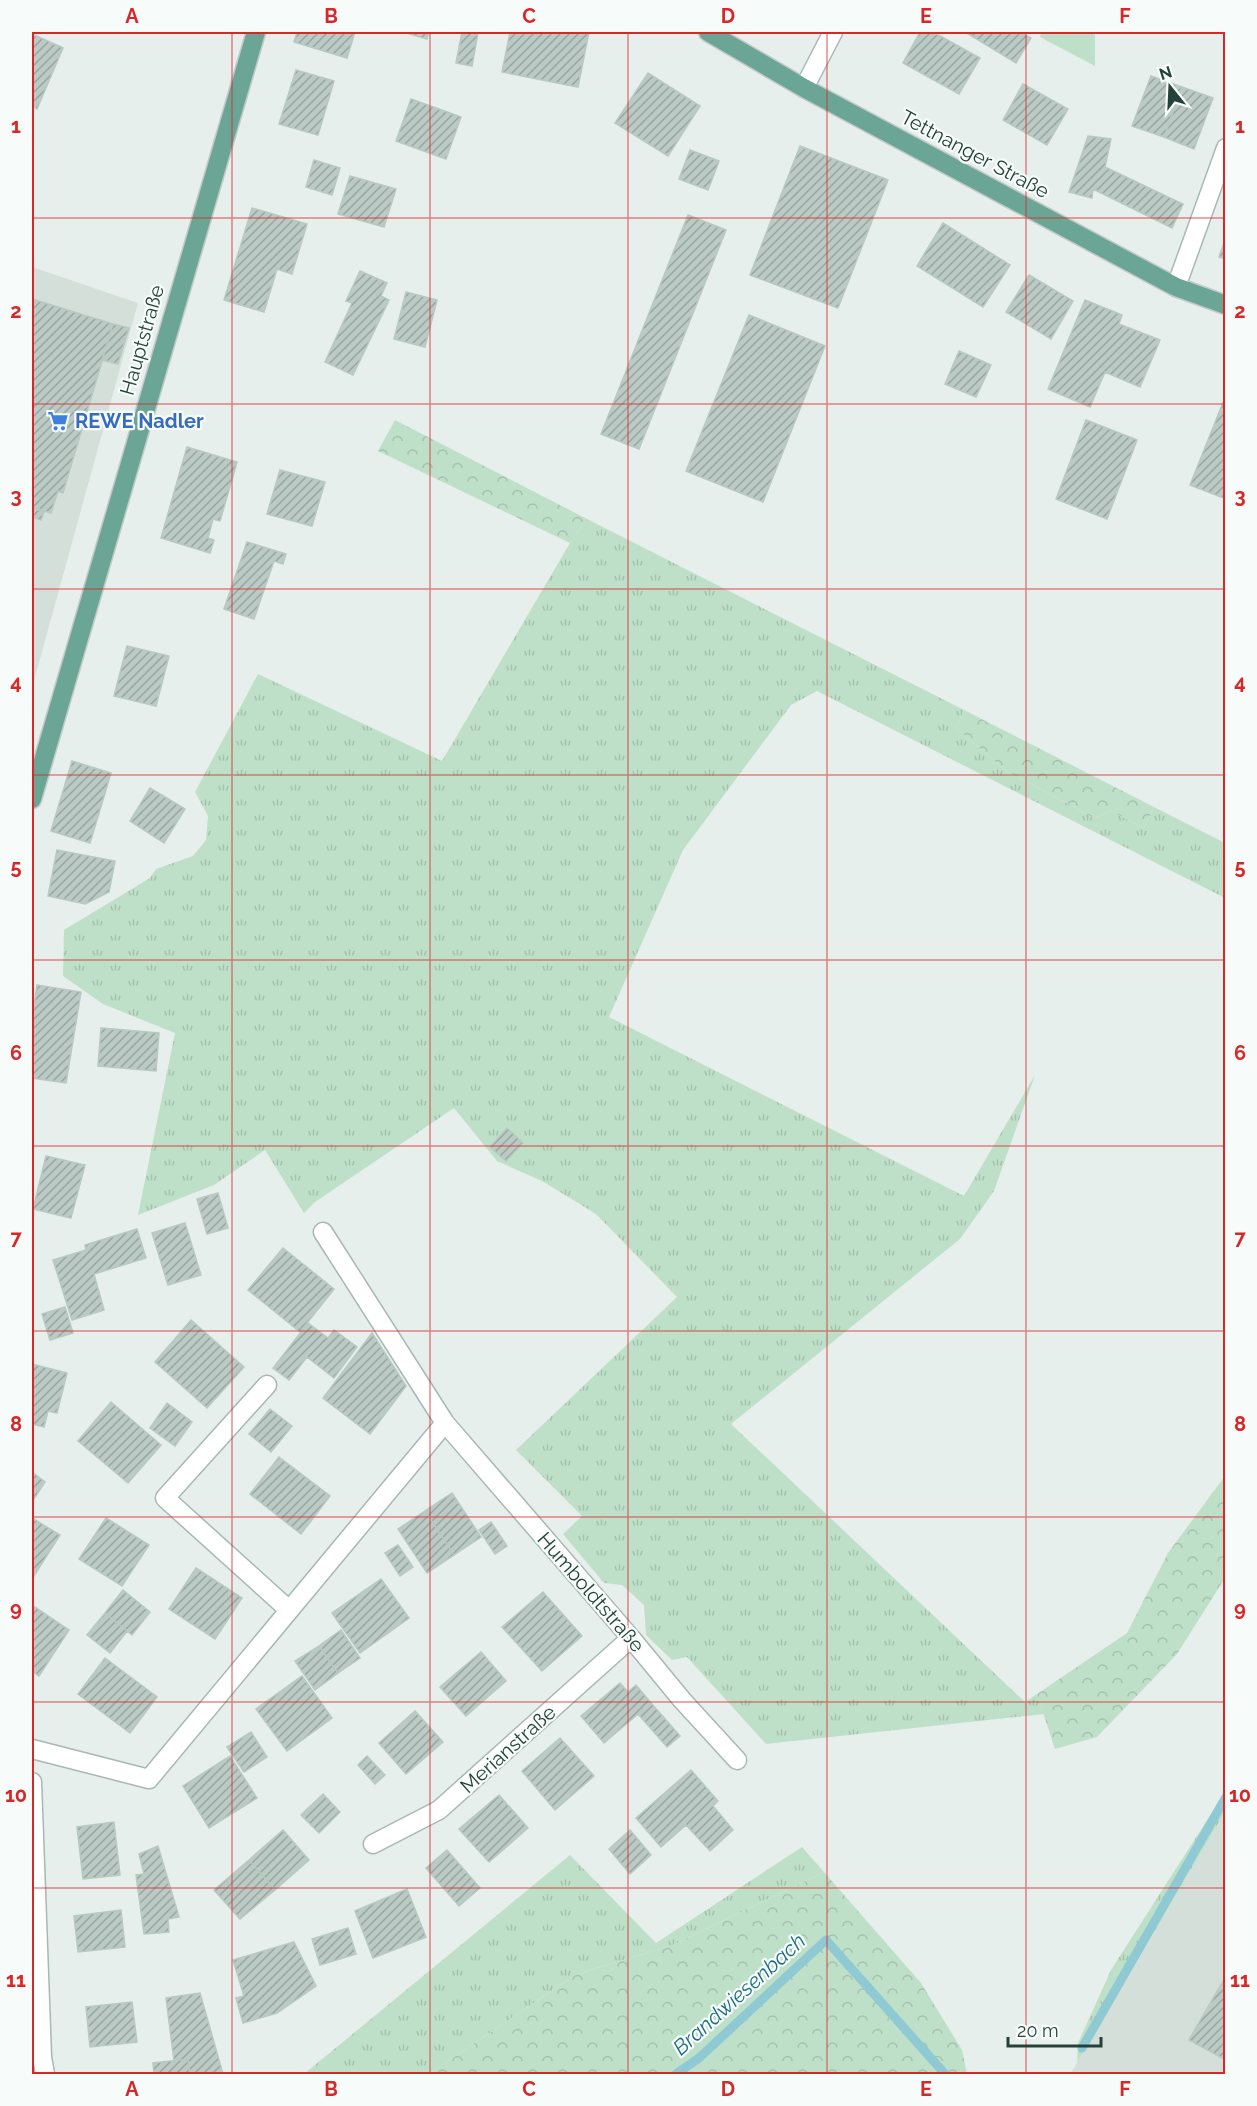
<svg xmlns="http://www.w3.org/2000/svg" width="1257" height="2106" font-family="Raleway,sans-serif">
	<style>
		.built { fill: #d4dfda }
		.grass { fill: url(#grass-tufts) }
		.forest { fill: url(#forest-crowns) }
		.park { fill: #bfe0c8 }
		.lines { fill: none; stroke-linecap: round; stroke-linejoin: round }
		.stream { stroke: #8ec9d4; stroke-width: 9 }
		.building { fill: url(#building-hatch); stroke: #b8c9c2; stroke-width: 1.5 }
		.minor-casing { stroke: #a8b8b2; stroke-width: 21 }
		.major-casing { stroke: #c2cac8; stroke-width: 21 }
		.minor { stroke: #fff; stroke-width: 18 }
		.major { stroke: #6aa596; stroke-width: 18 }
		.grid { fill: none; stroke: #d62828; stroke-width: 1.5; stroke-opacity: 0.55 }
		.labels { text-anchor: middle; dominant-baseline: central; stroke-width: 4.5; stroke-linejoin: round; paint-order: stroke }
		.street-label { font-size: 20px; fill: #24423a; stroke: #f7fbf9 }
		.shop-label { font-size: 20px; font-weight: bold; fill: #366cbe; stroke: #f7fbf9; text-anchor: start }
		.water-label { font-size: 21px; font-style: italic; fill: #1c6f80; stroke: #f7fbf9 }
		.neatline { fill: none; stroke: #d62828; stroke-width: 2 }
		.grid-label { font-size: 20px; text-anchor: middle; font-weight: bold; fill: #d62828 }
	</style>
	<defs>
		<pattern id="grass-tufts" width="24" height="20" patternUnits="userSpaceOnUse" patternTransform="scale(1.5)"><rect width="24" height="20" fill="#bfe0c8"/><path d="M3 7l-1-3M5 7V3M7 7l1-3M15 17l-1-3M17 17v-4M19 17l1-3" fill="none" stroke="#a4c1ad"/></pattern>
		<pattern id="forest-crowns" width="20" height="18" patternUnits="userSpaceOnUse" patternTransform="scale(1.5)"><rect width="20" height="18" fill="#bfe0c8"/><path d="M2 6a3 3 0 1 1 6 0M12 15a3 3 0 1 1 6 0" fill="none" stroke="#a4c1ad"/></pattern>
		<pattern id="building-hatch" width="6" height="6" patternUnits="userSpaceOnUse" patternTransform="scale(1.5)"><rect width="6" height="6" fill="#bbcac4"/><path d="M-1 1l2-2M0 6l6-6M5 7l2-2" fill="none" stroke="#98a6a0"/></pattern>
	</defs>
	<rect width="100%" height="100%" fill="#e6efeb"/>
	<path class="built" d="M32,267L138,303L32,688Z
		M1225,1812V2074H1070L1077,2063Z"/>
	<path class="grass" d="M587,519L964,710L956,728L1005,770L1094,818L1111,811L1144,828L1154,807L1225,843V898L817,691L791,705L683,850L609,1017L964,1196L1035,1075L994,1191L960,1239L731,1424L1025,1702L1037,1694L1044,1714L766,1744L687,1657L672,1660L646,1635L644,1605L622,1585L604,1583L563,1534L582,1516L516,1450L677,1297L596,1214L542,1181L497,1161L454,1108L315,1202L304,1213L265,1150L214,1185L138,1215L175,1033L103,1004L63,976L64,930L150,878L156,869L193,856L206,840L208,816L195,792L258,674L442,761L570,543Z
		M1225,1792V1812L1077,2063L1078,2043L1111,1970Z
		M802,1847L824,1872L673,1945L577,1974L429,2074H304L570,1855L656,1943Z"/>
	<path class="forest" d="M395,420L587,519L570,543L378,451Z
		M964,710L1154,807L1144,828L1111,811L1094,818L1005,770L956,728Z
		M1225,1476V1578L1177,1654L1097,1737L1055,1749L1037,1694L1127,1633L1168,1553Z
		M824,1872L921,1983L962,2050L967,2074H429L577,1974L673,1945Z"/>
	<path class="park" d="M1041,32H1095V66L1040,37Z"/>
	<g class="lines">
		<path class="stream" d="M1082,2048L1226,1797
			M676,2074L699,2058L826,1940L945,2074"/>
	</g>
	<path class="building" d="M297,32H355L347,58L294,42Z
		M403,32H429L427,39Z
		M462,32L478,33L472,66L456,63Z
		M510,32H589L578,87L502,72Z
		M920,32H933L980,58L959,94L903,63Z
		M965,32H1020L1031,38L1016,63Z
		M32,34L63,48L37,109L32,106Z
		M296,70L334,81L318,135L279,124Z
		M648,73L700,106L668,156L615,123Z
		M1151,76L1182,87L1164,137L1132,126Z
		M1023,84L1068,109L1047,145L1003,120Z
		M1182,87L1213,98L1194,149L1164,137Z
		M411,99L461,117L446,159L396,141Z
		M1088,136L1111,139L1105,167L1183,204L1172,228L1093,189L1092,198L1069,192Z
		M800,146L888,180L838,308L750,275Z
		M690,150L719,161L708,190L679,179Z
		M314,160L340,168L332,195L306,187Z
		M350,176L396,189L384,227L338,214Z
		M252,208L307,224L292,274L277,269L264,312L224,300Z
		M688,215L726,230L639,449L601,434Z
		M943,223L1010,265L983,307L917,266Z
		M1226,237V259L1219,257Z
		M360,271L387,283L381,296L389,300L353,375L325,362L352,303L346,301Z
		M1029,275L1073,301L1051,339L1006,312Z
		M406,292L437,300L425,347L394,339Z
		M32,299L113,324L63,493L58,491L51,513L32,507Z
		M1085,300L1122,315L1119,324L1160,340L1140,387L1105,372L1090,407L1048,389Z
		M749,315L825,346L763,502L686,471Z
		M113,324L129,328L118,364L102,360Z
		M959,351L991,365L976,397L945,384Z
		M1226,395V499L1190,485Z
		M1086,420L1137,440L1107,519L1056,499Z
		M187,447L237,462L220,521L213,519L208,538L214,540L210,553L161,538Z
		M280,470L325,482L312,526L267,514Z
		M32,508L44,512L41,520L32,517Z
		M247,542L286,554L283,564L274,561L254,619L224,609Z
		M127,646L169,656L156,706L114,696Z
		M72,761L111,773L90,843L51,831Z
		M150,788L185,809L164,843L130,821Z
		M57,850L115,861L109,892L85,904L48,896Z
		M37,985L81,992L66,1083L32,1078V1019Z
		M101,1028L159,1033L156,1071L98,1066Z
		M507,1128L523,1143L506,1161L490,1147Z
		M46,1156L85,1165L71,1218L33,1209Z
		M218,1193L228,1228L207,1234L197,1199Z
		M185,1223L201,1275L168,1285L152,1233Z
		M137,1229L146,1258L94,1274L104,1310L72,1320L53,1260L86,1250L85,1245Z
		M283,1248L334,1289L300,1332L248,1290Z
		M65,1307L73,1333L50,1340L42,1314Z
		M191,1320L244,1367L207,1408L155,1362Z
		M308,1323L328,1338L334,1330L357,1347L334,1378L307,1357L289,1380L273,1368Z
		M372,1333L406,1386L370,1434L323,1398Z
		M32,1364L67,1373L57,1413L48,1411L44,1427L32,1424Z
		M111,1402L161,1445L128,1483L78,1441Z
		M167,1403L192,1422L175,1446L150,1428Z
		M270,1409L292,1426L271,1452L249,1434Z
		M279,1457L330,1496L301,1534L250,1494Z
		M32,1472L45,1482L32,1502Z
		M452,1493L481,1537L454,1555L425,1511Z
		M425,1511L454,1555L427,1573L398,1529Z
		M32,1518L60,1535L32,1579Z
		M106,1518L149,1545L122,1586L79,1559Z
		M491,1522L507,1546L495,1554L479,1530Z
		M398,1545L413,1567L400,1576L385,1553Z
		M196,1568L242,1598L215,1639L169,1609Z
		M381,1579L409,1618L360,1653L332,1613Z
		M123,1590L150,1612L132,1635L105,1613Z
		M543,1592L582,1636L542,1671L502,1627Z
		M32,1605L69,1630L39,1676L32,1671Z
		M105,1613L127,1631L110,1653L87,1635Z
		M341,1630L360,1658L338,1673L319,1646Z
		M319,1646L338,1673L315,1690L295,1661Z
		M481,1652L506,1681L466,1716L440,1687Z
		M105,1658L157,1697L130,1733L78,1694Z
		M302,1676L332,1718L287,1751L256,1709Z
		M620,1683L628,1692L636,1685L651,1703L604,1743L581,1716Z
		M651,1703L680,1736L667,1747L638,1714Z
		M415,1711L443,1742L406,1774L379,1743Z
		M251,1732L267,1757L244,1772L227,1747Z
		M560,1738L594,1776L555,1810L522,1771Z
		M230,1756L257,1798L209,1828L183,1786Z
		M367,1756L385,1775L375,1784L358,1765Z
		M691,1770L718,1801L713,1806L733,1830L710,1851L686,1825L661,1847L636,1818Z
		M323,1794L340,1812L319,1833L301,1815Z
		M499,1795L528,1828L489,1862L459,1829Z
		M114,1822L120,1875L83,1879L77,1827Z
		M283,1830L309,1860L275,1890L249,1860Z
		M630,1830L651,1855L630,1874L609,1849Z
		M158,1846L179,1917L168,1919L169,1932L144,1934L136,1875L144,1874L139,1854Z
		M447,1850L480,1888L459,1906L426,1868Z
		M249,1860L275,1890L240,1919L214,1890Z
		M407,1889L426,1937L373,1958L355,1911Z
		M121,1910L125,1947L78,1952L74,1916Z
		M348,1928L356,1954L320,1965L312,1939Z
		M294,1942L316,1986L277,2013L243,2023L236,1998L244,1996L233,1960Z
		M1226,1976V2060L1189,2040Z
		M200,1993L223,2074H190L188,2059L174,2061L166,1998Z
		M132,2002L137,2042L90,2047L86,2007Z
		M188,2059L190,2074H154L153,2063Z"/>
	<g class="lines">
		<g class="minor-casing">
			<path id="minor" d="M804,88L833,32
				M1176,287L1226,148
				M267,1385L165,1498L289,1610
				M445,1423L631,1638L682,1700L737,1760
				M32,1749L149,1779L445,1423L323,1232
				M32,1782L42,2057L45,2074
				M373,1844L439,1810L631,1638"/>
		</g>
		<g class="major-casing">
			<path id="major" d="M708,32L804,88L1176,287L1226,305
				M32,799L256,32"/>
		</g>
		<use href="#minor" class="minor"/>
		<use href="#major" class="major"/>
	</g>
	<path class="grid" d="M232,32V2074M430,32V2074M628,32V2074M827,32V2074M1026,32V2074M32,218H1226M32,404H1226M32,589H1226M32,775H1226M32,960H1226M32,1146H1226M32,1331H1226M32,1517H1226M32,1702H1226M32,1888H1226"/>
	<defs>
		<g id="supermarket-bare" transform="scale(1.62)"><path d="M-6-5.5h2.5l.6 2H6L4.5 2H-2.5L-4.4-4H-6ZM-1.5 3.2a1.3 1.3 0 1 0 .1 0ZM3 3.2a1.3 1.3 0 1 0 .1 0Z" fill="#3f7fe0" stroke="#f7fbf9" stroke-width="2.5" paint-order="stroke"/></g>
	</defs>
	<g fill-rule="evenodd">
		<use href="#supermarket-bare" x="58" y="421"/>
	</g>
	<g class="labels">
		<g class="street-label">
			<text transform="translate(975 154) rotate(28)">Tettnanger Straße</text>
			<text transform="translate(142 340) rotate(-74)">Hauptstraße</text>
			<text transform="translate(591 1592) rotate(49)">Humboldtstraße</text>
			<text transform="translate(508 1749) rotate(-42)">Merianstraße</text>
		</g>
		<g class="shop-label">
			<text x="75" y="421">REWE Nadler</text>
		</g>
		<g class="water-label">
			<text transform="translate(739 1994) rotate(-42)">Brandwiesenbach</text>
		</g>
	</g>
	<rect width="1257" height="2106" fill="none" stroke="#f7fbf9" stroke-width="66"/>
	<g transform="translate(1170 87) rotate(342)" stroke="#f7fbf9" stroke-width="4.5" paint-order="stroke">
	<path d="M0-4.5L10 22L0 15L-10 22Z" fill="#24423a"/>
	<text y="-9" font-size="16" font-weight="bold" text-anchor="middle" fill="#24423a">N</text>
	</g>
	<path d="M1008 2037v9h93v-9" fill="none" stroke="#24423a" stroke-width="3"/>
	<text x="1017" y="2037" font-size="18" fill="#24423a" stroke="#f7fbf9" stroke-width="4.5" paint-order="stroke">20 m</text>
	<rect x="33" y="33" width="1191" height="2040" class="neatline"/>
	<g class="grid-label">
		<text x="132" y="23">A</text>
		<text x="331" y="23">B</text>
		<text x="529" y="23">C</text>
		<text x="728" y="23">D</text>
		<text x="926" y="23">E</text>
		<text x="1125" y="23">F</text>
		<text x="16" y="133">1</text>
		<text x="1240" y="133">1</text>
		<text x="16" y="318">2</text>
		<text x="1240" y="318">2</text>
		<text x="16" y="503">3</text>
		<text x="1240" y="503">3</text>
		<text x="16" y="689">4</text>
		<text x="1240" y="689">4</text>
		<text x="16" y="874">5</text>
		<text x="1240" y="874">5</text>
		<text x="16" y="1060">6</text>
		<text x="1240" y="1060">6</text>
		<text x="16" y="1245">7</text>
		<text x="1240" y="1245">7</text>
		<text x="16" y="1431">8</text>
		<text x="1240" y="1431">8</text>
		<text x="16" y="1616">9</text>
		<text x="1240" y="1616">9</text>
		<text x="16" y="1802">10</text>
		<text x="1240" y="1802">10</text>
		<text x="16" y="1987">11</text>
		<text x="1240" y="1987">11</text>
		<text x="132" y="2096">A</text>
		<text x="331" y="2096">B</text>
		<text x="529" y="2096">C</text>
		<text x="728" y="2096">D</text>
		<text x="926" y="2096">E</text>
		<text x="1125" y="2096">F</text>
	</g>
</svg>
